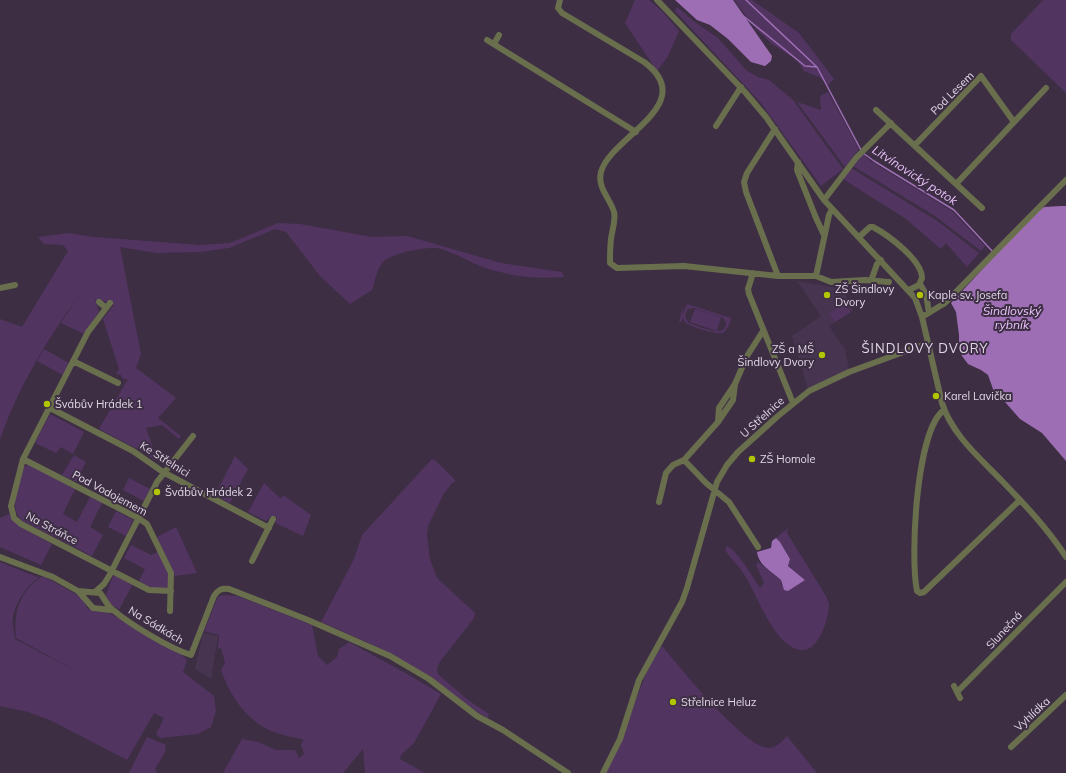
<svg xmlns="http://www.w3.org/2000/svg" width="1066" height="773" font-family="Mulish,sans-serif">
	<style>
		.built { fill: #473450 }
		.green { fill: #523461; fill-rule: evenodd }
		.water { fill: #9d6eb4 }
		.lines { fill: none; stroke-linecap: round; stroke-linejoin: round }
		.stream { stroke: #9d6eb4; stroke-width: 1.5 }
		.minor { stroke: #696f4d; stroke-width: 6 }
		.poi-dot { fill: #b1c500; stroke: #3d2e44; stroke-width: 1.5 }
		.labels { text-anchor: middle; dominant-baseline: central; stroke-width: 4; stroke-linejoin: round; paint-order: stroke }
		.street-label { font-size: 11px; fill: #e0d6e5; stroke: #3d2e44 }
		.poi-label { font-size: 11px; fill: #e0d6e5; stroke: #3d2e44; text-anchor: start }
		.water-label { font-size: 12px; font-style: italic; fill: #e8c3fb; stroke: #3d2e44 }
		.quarter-label { font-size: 13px; letter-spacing: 1px; fill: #e0d6e5; stroke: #3d2e44 }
	</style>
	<rect width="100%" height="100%" fill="#3d2e44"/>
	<path class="built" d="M797,281L838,288L840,285L853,311L829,326L845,349L849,369L808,389L792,336L821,316Z
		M203,633L218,636L211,679L195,669Z"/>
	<path class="green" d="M635,0H649L662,11L679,31L668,56L657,71L625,23Z
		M734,0H752L799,33L834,79L827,86L821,78L804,71L797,60L772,44L755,28Z
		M1043,0H1066V93L1011,40V34Z
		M677,7L696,23L718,38L746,70L758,77L769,80L793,100L843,169L821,186L761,103L675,11Z
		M828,92L859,149L845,167L797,102L821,110L820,96Z
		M863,154L869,160L952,211L985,246L981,251L935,216L853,166Z
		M851,168L936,220L979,253L967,267L946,243L941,249L906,219L843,179Z
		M278,223L300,224L372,237L407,236L501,263L562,272L564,277C538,279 517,277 492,270C474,265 458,254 441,249C429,245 395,253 385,260C377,267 375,281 372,290L350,304L320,276L286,232L275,229L229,248L200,252L157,253L120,247L141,354L136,368L176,398L158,418L181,436L179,439L162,425L146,428L157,459L154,460L147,454L99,429L128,379H123L121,375L116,374L119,369L103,319L114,305L101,300L98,304L94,296L99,312L84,334L61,323L79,295C46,341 19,386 0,439V319L22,327L68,251L63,245L44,244L38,237L69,233L94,237L200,245L230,243Z
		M684,303L682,316L687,304L731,318C730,322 728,329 724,332C719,336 690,327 685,322C684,321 683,319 683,317L681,322H679ZM694,308L722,317L726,322C727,340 698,326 689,323L686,319L685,314L688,309Z
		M845,304L851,312L835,322L829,314Z
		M695,309L721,317L717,331L690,322Z
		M44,349L69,363L63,375L37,361Z
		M50,414L84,432L73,454L61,447L56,453L35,443Z
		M74,455L86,462L76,482L62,475Z
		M235,456L248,469L230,503L215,495Z
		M432,459L435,460L456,481L452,483L443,495L428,526L427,535L430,559L437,578L475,613L474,618L439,663L437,669L438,674L468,700L489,714L488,718C462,704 439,684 414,668C385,648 352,636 321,622L354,559L362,535Z
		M28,464L75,489L63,514L77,522L90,497L102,503L90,527L103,535L92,556L21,520C8,506 20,483 24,467Z
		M129,478L150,489L144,501L123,490Z
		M264,483L281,499L283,495L311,515L303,536L275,523L277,518L275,516H271L266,521L248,512Z
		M116,511L133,520L126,536L108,527Z
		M9,514L20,527L52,544L41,565L0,547V518Z
		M176,527L197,573L175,576L157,537Z
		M788,528L787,533L826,596C827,598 828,602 829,604C829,618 819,652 801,650C774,647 757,594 744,574C738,565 730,558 725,550L727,546L734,551L743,562L760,588L764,583L756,565L758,562L781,580V585L805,580L788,565L790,559L780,542L776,538Z
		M131,545L151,555L158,552L170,574L169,589L151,588L139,581L145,569L124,558Z
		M0,562L37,577L41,576C28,584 16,601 13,617C12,624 14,632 15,639L82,674L16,638C13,612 20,590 43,576L83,598L87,608L91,610L96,612L104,610L179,653L187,660L183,672L214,696L216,711L211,727L198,734L160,738L156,734L164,718L154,713L127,760L50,720L28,712L0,706Z
		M115,575L132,585L119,610L110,603L106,595L113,576Z
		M224,595L237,596L312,625L318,656L327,665L337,657L339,649L349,642L407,674L441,694L414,743L401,755L400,759L425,773H365L363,749L343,773H223L242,739L258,742L276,750H295L299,758L304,754L301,744L304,740C295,737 284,736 274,732C247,722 230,696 221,670L225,663L221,648L218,649L219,635L204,631L218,597Z
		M662,646C678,665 747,751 770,748C777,747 783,741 787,736L817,773H604C613,756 622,740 628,722C638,696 645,669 662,646Z
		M147,737L166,745L165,752L155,769L157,773H129Z"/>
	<path class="water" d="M675,0H733L772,56L771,61L765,66L751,62L728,39L710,25L697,20Z
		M1061,206H1066V461L1042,433L1020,419L1005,402L993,389L988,375L981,370L968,364L962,356L959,346V335L956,312L951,303L1029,219L1044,207Z
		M776,538L780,542L790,559L788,566L805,580L788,591L784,590L781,580C771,571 759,566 757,552L771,548L772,541Z"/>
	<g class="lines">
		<path class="stream" d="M746,0L817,67
			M741,14L805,66L817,67L861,150
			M863,153L874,161L954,210L993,252"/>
		<path class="minor" d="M560,0L558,8L562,13L644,62C701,104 610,137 601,172C597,188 610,198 614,212C616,220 612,230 611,239C610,247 610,255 610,263L617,268L684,266L778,276H816L831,282L865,280L889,282
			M657,0L745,92L766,117L824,200L915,298L922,317L942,403C952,435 981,459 1003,482C1026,506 1048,529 1066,557
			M487,40L636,132
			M494,44L499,35
			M876,110L956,184L1046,88
			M716,126L741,87
			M775,129L747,173L744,182L746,192L778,276
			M915,145L981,76L1014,122
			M798,162L797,170L816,218L824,235
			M956,184L982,208
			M824,200L856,158L891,123
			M859,237L870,227H873C888,235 922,260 922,278L919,285L909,290
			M753,273L748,289L749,294L793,403
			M816,276L829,215L832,209
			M871,281L877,264L881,260
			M920,284L926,294L929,313
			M0,288L15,285
			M99,302L106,308
			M110,303L88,332L23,459L11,506L14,518L21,524L149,590L171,591
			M922,317L945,303L1066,180
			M73,361L118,383
			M50,408L133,451L163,472L269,528
			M944,410C916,430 910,558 917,591L920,593L924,592L1020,500
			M718,422L719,408L735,384L747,356L763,331
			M23,459L138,518L147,524L171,573L170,611
			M684,460L706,483L729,502L758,547
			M659,502L666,473L673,465L684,460L718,422L733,400L735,384
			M0,557L53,577L78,591L100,593C105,599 107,606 113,610C131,625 169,648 191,655L214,596C218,590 221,588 229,589L308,620L390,656L429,679L477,716L503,730L568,773
			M252,561L273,519
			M79,592L93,608L111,610
			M95,592L104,584L109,576L157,482L193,436
			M954,686L960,698
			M957,692L1066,582
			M1011,747L1066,695
			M603,773L620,739L639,680L682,602L687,588L717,482L727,465L738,452L778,416L809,391L849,372L928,343"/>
	</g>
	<g class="poi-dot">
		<circle cx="827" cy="295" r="4"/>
		<circle cx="920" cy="295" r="4"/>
		<circle cx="822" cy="355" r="4"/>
		<circle cx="936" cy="396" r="4"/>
		<circle cx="47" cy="404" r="4"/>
		<circle cx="752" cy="459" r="4"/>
		<circle cx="157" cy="492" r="4"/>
		<circle cx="673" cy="702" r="4"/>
	</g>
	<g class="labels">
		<g class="street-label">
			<text transform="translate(952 93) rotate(-45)">Pod Lesem</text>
			<text transform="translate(762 417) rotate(-42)">U Střelnice</text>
			<text transform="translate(165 459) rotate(32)">Ke Střelnici</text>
			<text transform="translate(110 493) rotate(28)">Pod Vodojemem</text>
			<text transform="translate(52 528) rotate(28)">Na Stráňce</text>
			<text transform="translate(156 625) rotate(31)">Na Sádkách</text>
			<text transform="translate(1004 630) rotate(-47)">Slunečná</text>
			<text transform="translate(1032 714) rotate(-43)">Vyhlídka</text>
		</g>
		<g class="poi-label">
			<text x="835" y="289">ZŠ Šindlovy<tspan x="835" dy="13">Dvory</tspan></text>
			<text x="928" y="295">Kaple sv. Josefa</text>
			<text x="814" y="349" text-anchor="end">ZŠ a MŠ<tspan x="814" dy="13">Šindlovy Dvory</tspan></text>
			<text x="944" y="396">Karel Lavička</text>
			<text x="55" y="404">Švábův Hrádek 1</text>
			<text x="760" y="459">ZŠ Homole</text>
			<text x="165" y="492">Švábův Hrádek 2</text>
			<text x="681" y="702">Střelnice Heluz</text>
		</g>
		<g class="water-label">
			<text transform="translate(915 175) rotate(33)">Litvínovický potok</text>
			<text x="1012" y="310">Šindlovský<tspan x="1012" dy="14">rybník</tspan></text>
		</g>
		<g class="quarter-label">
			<text x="925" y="348">ŠINDLOVY DVORY</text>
		</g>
	</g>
</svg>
